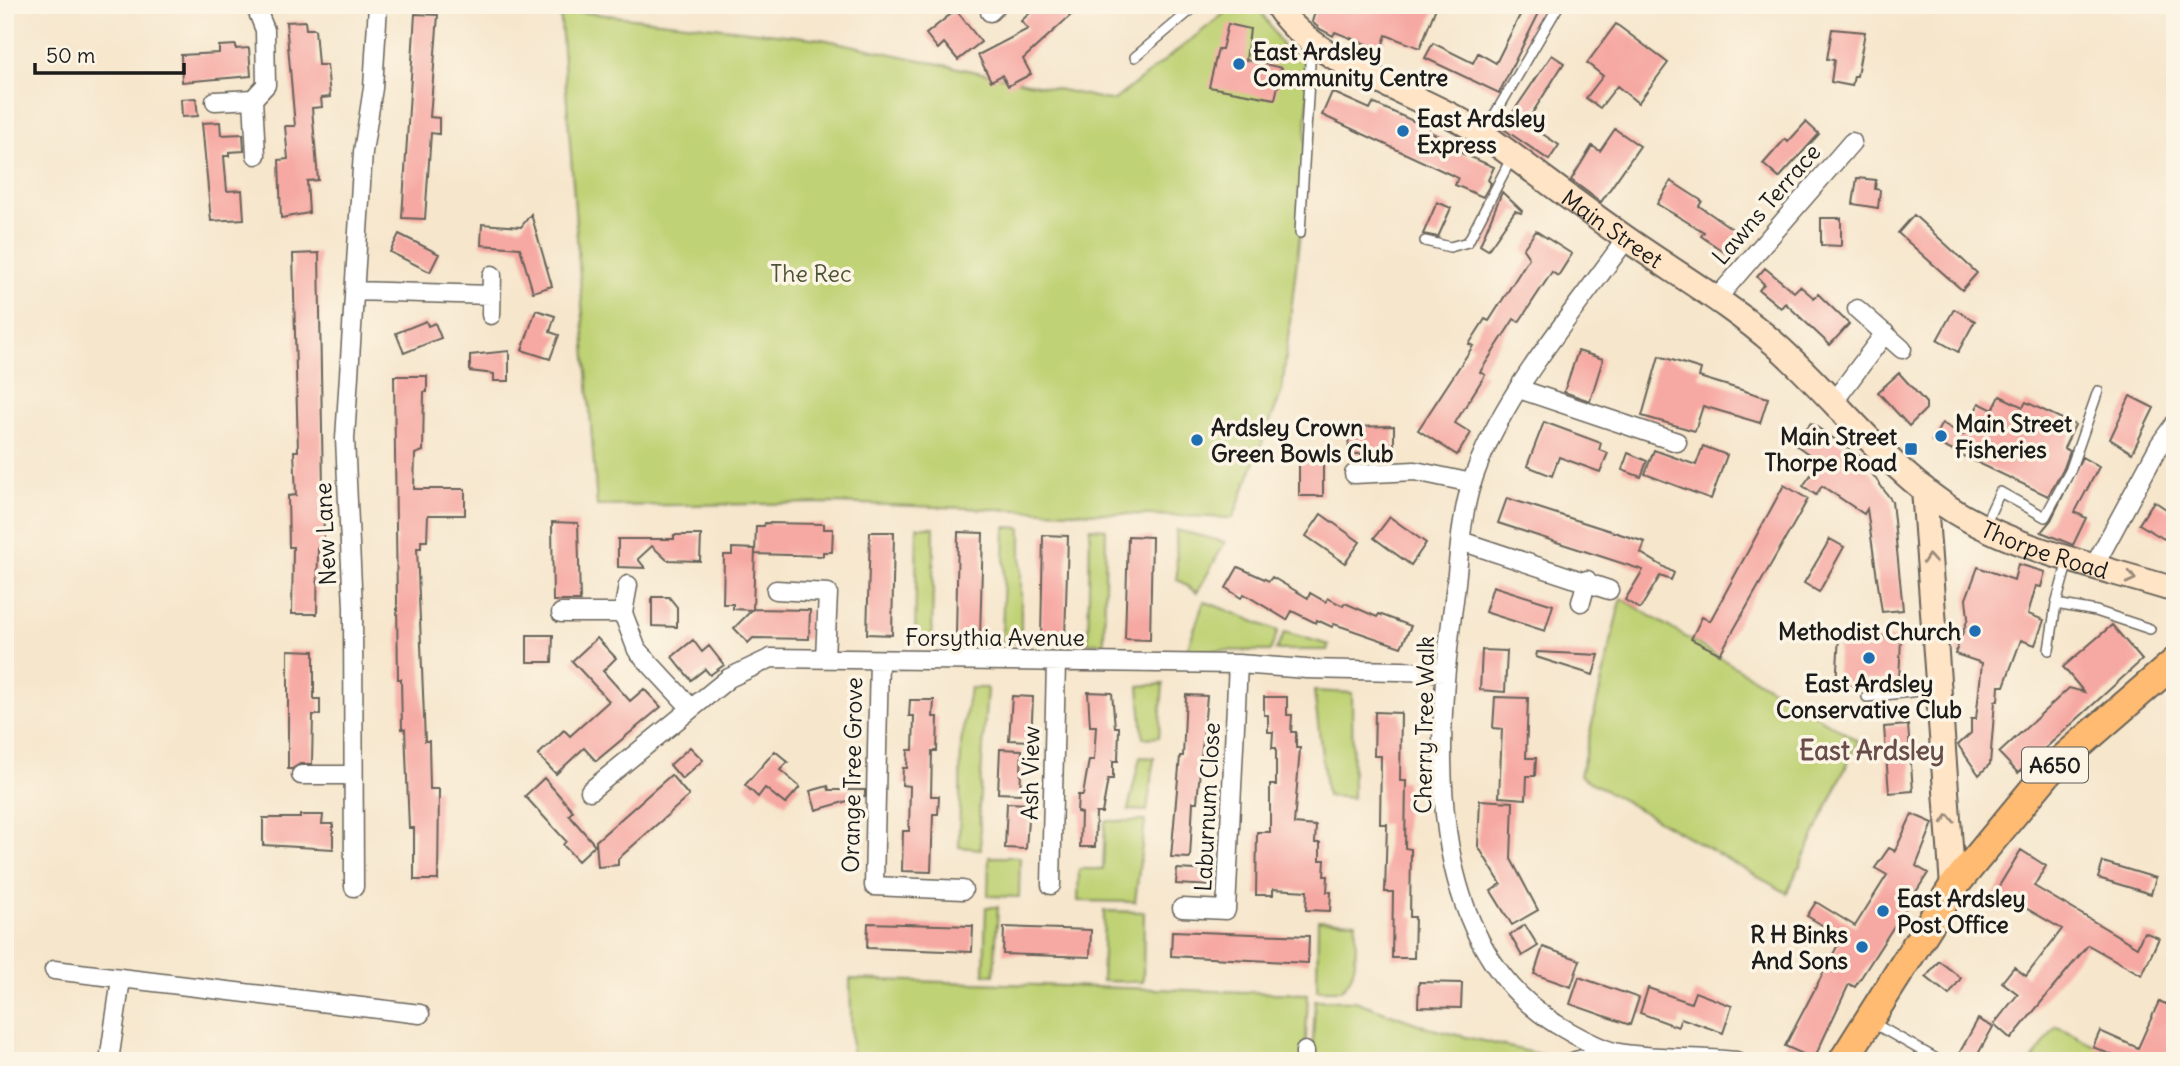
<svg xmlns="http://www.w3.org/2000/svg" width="2180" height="1066" font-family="Delius,sans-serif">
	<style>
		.green { fill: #bfd275; stroke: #6e7748; stroke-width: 2 }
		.building { fill: #f6a9a3 }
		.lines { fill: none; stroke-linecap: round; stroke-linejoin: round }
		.lane-casing { stroke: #68635a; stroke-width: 12 }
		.street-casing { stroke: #68635a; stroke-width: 21 }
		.secondary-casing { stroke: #68635a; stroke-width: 28 }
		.primary-casing { stroke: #68635a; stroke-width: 32 }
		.lane { stroke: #fff; stroke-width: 9 }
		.street { stroke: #fff; stroke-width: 18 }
		.secondary { stroke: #ffe4c6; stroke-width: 24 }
		.primary { stroke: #febb71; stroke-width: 28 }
		.oneway { stroke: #998a7a }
		.poi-dot { fill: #1f6fb2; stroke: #fcf5e5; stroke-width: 2.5 }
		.labels { text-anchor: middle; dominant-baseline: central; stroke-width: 7; stroke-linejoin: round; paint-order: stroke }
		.shield { fill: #fcf5e5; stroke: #5f5d58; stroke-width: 2 }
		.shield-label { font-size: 21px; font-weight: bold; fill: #1c1c1c }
		.poi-label { font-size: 23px; font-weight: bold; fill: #1c1c1c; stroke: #fcf5e5; text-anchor: start }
		.street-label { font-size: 23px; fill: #1c1c1c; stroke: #fcf5e5 }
		.park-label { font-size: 23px; fill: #4d5337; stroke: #fcf5e5 }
		.quarter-label { font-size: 26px; font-weight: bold; fill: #684d4b; stroke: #fcf5e5 }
	</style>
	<rect width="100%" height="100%" fill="#fcf5e5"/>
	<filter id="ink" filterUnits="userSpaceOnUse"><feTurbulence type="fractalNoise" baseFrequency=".0143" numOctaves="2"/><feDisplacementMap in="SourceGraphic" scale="14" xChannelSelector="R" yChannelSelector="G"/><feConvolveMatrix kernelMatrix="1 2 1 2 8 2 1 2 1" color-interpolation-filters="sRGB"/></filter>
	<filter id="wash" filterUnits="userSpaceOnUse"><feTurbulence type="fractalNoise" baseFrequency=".00686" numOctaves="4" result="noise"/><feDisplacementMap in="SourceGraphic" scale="28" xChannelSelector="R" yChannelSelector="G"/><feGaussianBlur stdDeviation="1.57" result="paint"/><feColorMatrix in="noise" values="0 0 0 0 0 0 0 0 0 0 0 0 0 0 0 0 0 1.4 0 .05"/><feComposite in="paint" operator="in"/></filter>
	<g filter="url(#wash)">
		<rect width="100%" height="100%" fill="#f6e6cc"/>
		<path class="green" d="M1235,5H1257L1283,47L1310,65L1300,233L1282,391L1233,518L834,503L597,506L560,10L822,39L1113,101Z
			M917,527H934L932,639H915Z
			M1005,527L1021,528V642L1002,641Z
			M1090,528L1106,529L1104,643H1088Z
			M1176,530L1225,542L1197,593L1177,579Z
			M1621,598L1858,741L1787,893L1580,776Z
			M1204,601L1278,631L1270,651L1187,650Z
			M1285,632L1329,645L1327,650H1276Z
			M1163,684L1159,737L1143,738L1139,686Z
			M970,688H987L979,808L981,849L959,847L961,743Z
			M1314,691L1352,693L1353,798L1327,796Z
			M1140,757L1154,758L1147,811L1128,810Z
			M1105,821H1145L1135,902L1078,901L1079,869H1103Z
			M989,857H1020L1019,897L988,896Z
			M986,907H998L994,975L984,974Z
			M1104,911L1144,912L1143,982L1102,981Z
			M1318,920L1356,922C1355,945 1360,974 1341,990H1317Z
			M850,979L1308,994L1305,1061H852Z
			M1315,1000L1355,1001L1432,1029L1551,1057L1548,1061H1312Z
			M2056,1026C2080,1037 2101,1050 2125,1061H2032Z"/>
		<g id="blocks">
			<path class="building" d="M1039,5H1082L1023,59L1031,74L1008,86L1002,75L991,81L978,55L1028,29L1021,21Z
				M1317,5H1437L1420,48L1386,35L1381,50L1335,32L1333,36L1320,29L1312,22Z
				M1525,5H1543L1499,93L1425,58L1433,43L1473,63L1478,53L1496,63Z
				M956,10L981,42L958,60L944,43L938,49L926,34Z
				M415,14L438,15L430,117L439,118V134L431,133L425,219L402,218Z
				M305,21L306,29H315L318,65H327L330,97L321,98L322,107L312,108L318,180L307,181L309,213L281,218L279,160L288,159L285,126H295L286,22Z
				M1228,24L1250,29L1246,60L1282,68L1275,99L1209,87L1218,49H1222Z
				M1616,24L1668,63L1638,103L1617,86L1600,108L1586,98L1603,76L1587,63Z
				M1832,29L1865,32L1857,76H1854L1852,86L1831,82L1834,60L1827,59Z
				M236,45V49L249,48L251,76L182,82L181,55L219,53V46Z
				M1552,55L1564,63L1526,123L1559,145L1549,160L1502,128Z
				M1332,92L1370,109L1373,103L1429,128L1428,131L1463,147L1461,153L1494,167L1488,180L1491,183L1483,197L1455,185L1458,178L1322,115Z
				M196,98L198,116L182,117L181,99Z
				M220,122L221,135L243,134L244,151L229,152V156H224L227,191L242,190L244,219L211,221L202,123Z
				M1806,122L1819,134L1779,178L1763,164L1785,139L1788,142Z
				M1615,129L1640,146L1601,202L1571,180L1592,146L1600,151Z
				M1857,178L1876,180L1875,189L1880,190L1878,208L1853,204Z
				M1671,181L1702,201L1699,206L1743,236L1730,256L1701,236L1704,232L1657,204Z
				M1502,192L1522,211L1521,213L1515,211L1488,250L1480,245Z
				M1437,202L1451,208L1438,237L1423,234Z
				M531,214L552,286L533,292L520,248L481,245L482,224L521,227Z
				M1914,215L1977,273L1962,290L1898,233Z
				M1821,218H1841V246L1821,245Z
				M1536,231L1572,254L1558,276L1552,272L1519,322L1514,319L1480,372L1485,375L1455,423L1471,433L1457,455L1418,430L1473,346L1469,344L1485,319L1489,321L1529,258L1523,249Z
				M399,234L439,254L430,272L390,252Z
				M319,253L324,547H318L317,614H292L293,547H289L288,496L296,495L294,451H298L293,254Z
				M1765,268L1794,292L1800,286L1814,298L1818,294L1849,324L1830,345L1785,303L1781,308L1759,290L1764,284L1757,277Z
				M1954,309L1975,321L1958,352L1937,340Z
				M536,310L555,316L550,332L559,335L550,359L522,350Z
				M426,321L428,326L435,323L441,338L404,353L396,333Z
				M509,351V381H494V374L470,371V355Z
				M1578,351L1603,359L1590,401L1564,392Z
				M1659,356L1701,369L1699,377L1768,398L1760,423L1703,406L1695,431L1642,416Z
				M1899,373L1926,403V409L1909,426L1878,392Z
				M394,376H427V392H424L423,451L415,454L414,489H465V515H428L427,541H421V548H417L425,741H429L430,789H439L438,880H414V828H409L405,729H402L401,679H398Z
				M2000,396L2023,407L2026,402L2075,425L2064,448L2070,451L2064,468L2048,496L1932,441L1942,423L1963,435L1979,403L1993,410Z
				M2130,396L2154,408L2132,453L2110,439Z
				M1544,422L1601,443L1599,450L1608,453L1600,472L1559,457L1552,476L1527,466Z
				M1811,423L1859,456L1892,501L1903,610L1882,612L1867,509L1864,514L1822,486L1816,495L1803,486L1820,462L1793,443Z
				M1394,426V454H1349L1348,427Z
				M1703,446L1727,455L1711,499L1645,474L1654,450L1696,465Z
				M1299,452H1323V496H1299Z
				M1628,453L1647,461L1641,477L1622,470Z
				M2082,457L2099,467L2075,512L2086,518L2073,545L2041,532L2051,520Z
				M1784,485L1808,499L1720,654L1691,639L1702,617L1710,621Z
				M1507,498L1645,542L1641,553L1674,573L1671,580L1660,576L1640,609L1625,600L1643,570L1498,523Z
				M2154,501L2175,515V522L2164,539L2139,524Z
				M1321,514L1360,542L1345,563L1306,536Z
				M1390,517L1426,543L1411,565L1374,538Z
				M552,522L578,523L580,601H553Z
				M765,523L824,524V529H833L832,552H823V556L755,554L756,526H764Z
				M870,532H894L892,635L867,634Z
				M958,532L983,533L980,636L956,635Z
				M674,535H701L700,561L667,560L652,546L638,559L645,568L618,567V539H674Z
				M1043,535L1068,536L1065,639L1041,638Z
				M1128,536L1152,537L1150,640L1125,639Z
				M1830,539L1844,547L1819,592L1804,583Z
				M732,548L755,549L753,609L810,610L809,639L753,638L748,643L734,628L752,610L733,609V604H723L724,555H732Z
				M2018,564L2045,572L2041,587L2036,586L2028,614L2044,620L2035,645L2021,640L2004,686H1999L1998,701H1995L1990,764L1979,775L1958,745L1971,733V719H1976L1982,663L1955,654L1968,618L1966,599L1978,567L2014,580Z
				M1238,567L1269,581L1272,577L1308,598L1310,593L1326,602L1328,598L1343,606L1345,603L1377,617L1379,614L1411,626L1401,647L1334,624L1332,627L1317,620L1316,623L1292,611L1287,620L1244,594L1241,598L1226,588Z
				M1493,586L1553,605L1545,631L1485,612Z
				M652,597H669L677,607V627L652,626Z
				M2112,625L2142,660L2018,773L1999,753L2069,688L2084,692L2063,667Z
				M527,635H553L552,662H527Z
				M1839,635L1901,638L1899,681L1861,679V687L1836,686Z
				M597,638L616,658L603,671L630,701L644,689L661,707L596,761L584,748L556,774L538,755L564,730L570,736L609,701L572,661Z
				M693,640L702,652L709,646L724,665L710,675L705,669L691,680L672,657Z
				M288,650L314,651V699H320V715H313L312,764H300L292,769H288Z
				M1482,650L1507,651L1505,692L1480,690Z
				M1537,652L1599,655L1593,675L1536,657Z
				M1088,692L1112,693L1115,727H1119L1118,761H1113V779H1108L1102,813H1096L1095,847H1080L1081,813L1077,812L1078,795H1083L1089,760H1094L1096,726H1090Z
				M1186,695L1207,696L1197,802H1193L1190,858L1171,857L1180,756H1183Z
				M1012,696L1033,697L1031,741L1009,740Z
				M1264,697H1287V715H1292L1291,732H1296V748H1300L1294,824L1316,826L1315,843H1320V860H1325L1324,876H1328L1327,892H1331L1330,911L1306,910L1307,891L1273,889V895H1256L1257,832H1270V785H1276V748H1272L1273,732H1268V715H1264Z
				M1495,697L1528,698L1526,758H1536L1535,776H1527L1526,799L1499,797L1502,729L1493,728Z
				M910,700H934L933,717H938L937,751H932L931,796H939L938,814H933L931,872L902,871L903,831H909L910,786L902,785L903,768H907L908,750H913L914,716H909Z
				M1375,712L1401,713L1400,781H1406L1405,848L1411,849L1410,917H1415L1414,958H1392L1393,892H1385L1387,824H1380L1381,756H1374Z
				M1908,725L1913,791L1889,793L1884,727Z
				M690,747L703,760L682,779L670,765Z
				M1000,749L1022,750L1020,794L998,793Z
				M775,751L788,762L780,770L800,787L785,804L765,788L758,797L745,785Z
				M671,775L689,796L618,859V865L598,867L596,841Z
				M544,778L573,811L569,815L595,845L578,861L563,845L566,841L525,796Z
				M828,786L829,790H865V796L816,810L810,791Z
				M1480,800L1513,802L1511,859L1538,910L1512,925L1491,891L1501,884L1478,846Z
				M1007,803L1029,804L1026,849L1005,848Z
				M1912,814L1933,823L1916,866L1928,873L1855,987L1849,984L1814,1059L1785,1046L1842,937L1807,916L1816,902L1855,926L1887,875L1875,868L1889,848L1895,851Z
				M300,815H323L322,824H333V849L263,845V818H300Z
				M2021,850L2046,866L2034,886L2137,947L2144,932L2159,938L2142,975L2088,945L2011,1039L1994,1024L2018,994L2002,982L2014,967L2026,976L2062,929L2022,906L2019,911L1993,896Z
				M2103,862L2156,878L2151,894L2098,878Z
				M1177,869L1213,871V886L1176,884Z
				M868,923L973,926L972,952L867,948Z
				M1525,925L1538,946L1522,956L1510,935Z
				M1004,927L1091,930L1090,957L1003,954Z
				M1172,931L1309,936L1308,963L1171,956Z
				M1543,947L1580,960L1571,987L1534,974Z
				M1939,961L1961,978L1949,995L1926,977Z
				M1579,977L1639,998L1630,1025L1570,1004Z
				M1419,982L1462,983L1461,1008L1418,1007Z
				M1648,988L1691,1003L1695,992L1732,1006L1723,1033L1681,1018L1678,1027L1640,1013Z
				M2159,1001L2175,1008V1061H2125L2093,1047L2100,1031L2138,1048Z
				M1978,1019L1993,1027L1978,1054L1974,1061H1955Z"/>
		</g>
	</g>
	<g filter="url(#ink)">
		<use href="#blocks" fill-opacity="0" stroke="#68635a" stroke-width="2"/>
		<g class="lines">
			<g class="lane-casing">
				<path id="lane" d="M1135,57L1197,5
					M1484,133L1559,5
					M1300,233L1311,46
					M1425,241L1450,247L1468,242L1512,157
					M1985,524L2000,492L2045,517L2070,471L2098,391
					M2056,604L2096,611L2150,629
					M2049,650L2056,604L2068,561
					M1867,697L1937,689
					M1873,1023L1940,1061
					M986,1061H999"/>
			</g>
			<g class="street-casing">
				<path id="street" d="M255,5L265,30L266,85L253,99L256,155
					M990,12L997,5
					M215,101L253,99
					M1626,239C1573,314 1499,397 1471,485C1460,521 1459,562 1454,600C1435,739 1421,939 1556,1024C1573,1034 1595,1047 1614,1052C1649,1060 1698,1056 1736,1061
					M354,291L491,295
					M1717,298L1852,142
					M1857,309L1902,349
					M491,315L492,275
					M1519,389L1677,442
					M1835,400L1885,333
					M1354,474L1415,471L1472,483
					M1461,541L1609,590
					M2093,568L2160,444L2175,423
					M628,585L623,613L637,650L691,708
					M776,590L828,593L825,658
					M1581,602L1587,580
					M561,613H623
					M879,660L874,886L963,890
					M301,775H352
					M590,791L729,678L771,658L1238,664L1307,669L1445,672
					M1051,885L1056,662
					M354,887L353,607L345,439L363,152L373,88L378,5
					M1182,908L1226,910L1238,664
					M54,970L420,1014
					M1305,1051V1061
					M109,1061L121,979
					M1575,1061L1614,1052"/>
			</g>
			<g class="secondary-casing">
				<g id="secondary">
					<path id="s1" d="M1277,5C1310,64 1431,97 1487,137C1533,170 1578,205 1624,237C1675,273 1728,303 1775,344C1835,397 1895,479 1964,517C2029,553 2104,568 2175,590"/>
					<path d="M1924,489L1953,887"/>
				</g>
			</g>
			<g class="primary-casing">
				<path id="primary" d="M1843,1061L1953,887L2049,771L2175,662"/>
			</g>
			<use href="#lane" class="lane"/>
			<use href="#street" class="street"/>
			<use href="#secondary" class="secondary"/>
			<use href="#primary" class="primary"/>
		</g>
		<defs><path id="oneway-chevron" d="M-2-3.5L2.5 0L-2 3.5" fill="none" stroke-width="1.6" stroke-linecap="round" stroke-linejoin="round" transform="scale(1.75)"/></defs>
		<g class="oneway">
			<use href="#oneway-chevron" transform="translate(1929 559) rotate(-94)"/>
			<use href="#oneway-chevron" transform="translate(2131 578) rotate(14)"/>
			<use href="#oneway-chevron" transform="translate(1948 819) rotate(-94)"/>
		</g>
	</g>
	<g class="poi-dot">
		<circle cx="1239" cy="64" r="7"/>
		<circle cx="1403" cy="131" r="7"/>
		<circle cx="1941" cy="436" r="7"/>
		<circle cx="1197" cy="440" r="7"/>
		<rect x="1904" y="442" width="14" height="14" rx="3.5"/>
		<circle cx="1975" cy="631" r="7"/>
		<circle cx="1869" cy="658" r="7"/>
		<circle cx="1883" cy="911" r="7"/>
		<circle cx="1862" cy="947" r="7"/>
	</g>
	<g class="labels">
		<rect class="shield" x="2022" y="747.5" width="66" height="35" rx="5"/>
		<g class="shield-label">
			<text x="2055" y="765">A650</text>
		</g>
		<g class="poi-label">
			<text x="1253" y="51">East Ardsley<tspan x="1253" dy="26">Community Centre</tspan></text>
			<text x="1417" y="118">East Ardsley<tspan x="1417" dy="26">Express</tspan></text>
			<text x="1955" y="423">Main Street<tspan x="1955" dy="26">Fisheries</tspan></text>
			<text x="1211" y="427">Ardsley Crown<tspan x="1211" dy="26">Green Bowls Club</tspan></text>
			<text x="1897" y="436" text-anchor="end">Main Street<tspan x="1897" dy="26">Thorpe Road</tspan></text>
			<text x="1961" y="631" text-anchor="end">Methodist Church</text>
			<text x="1869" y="683" text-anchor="middle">East Ardsley<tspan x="1869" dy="26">Conservative Club</tspan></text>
			<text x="1897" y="898">East Ardsley<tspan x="1897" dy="26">Post Office</tspan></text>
			<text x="1848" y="934" text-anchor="end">R H Binks<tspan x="1848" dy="26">And Sons</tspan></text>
		</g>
		<g class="street-label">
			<text transform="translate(1766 204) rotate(-49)">Lawns Terrace</text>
			<text stroke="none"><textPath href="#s1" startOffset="406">Main Street</textPath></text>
			<text transform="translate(325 534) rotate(-93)">New Lane</text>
			<text stroke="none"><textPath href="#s1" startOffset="950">Thorpe Road</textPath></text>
			<text x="995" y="637">Forsythia Avenue</text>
			<text transform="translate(1424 725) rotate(-89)">Cherry Tree Walk</text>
			<text transform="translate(1030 773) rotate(-89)">Ash View</text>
			<text transform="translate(852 775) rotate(-89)">Orange Tree Grove</text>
			<text transform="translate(1207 807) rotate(-87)">Laburnum Close</text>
		</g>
		<g class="park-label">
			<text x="811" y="273">The Rec</text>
		</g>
		<g class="quarter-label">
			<text x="1872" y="750">East Ardsley</text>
		</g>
	</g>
	<rect width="2180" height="1066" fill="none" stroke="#fcf5e5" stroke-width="28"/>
	<path d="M35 63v10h149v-10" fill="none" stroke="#1c1c1c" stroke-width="3.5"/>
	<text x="46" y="63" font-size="21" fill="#1c1c1c" stroke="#fcf5e5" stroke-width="5" paint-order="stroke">50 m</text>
</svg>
